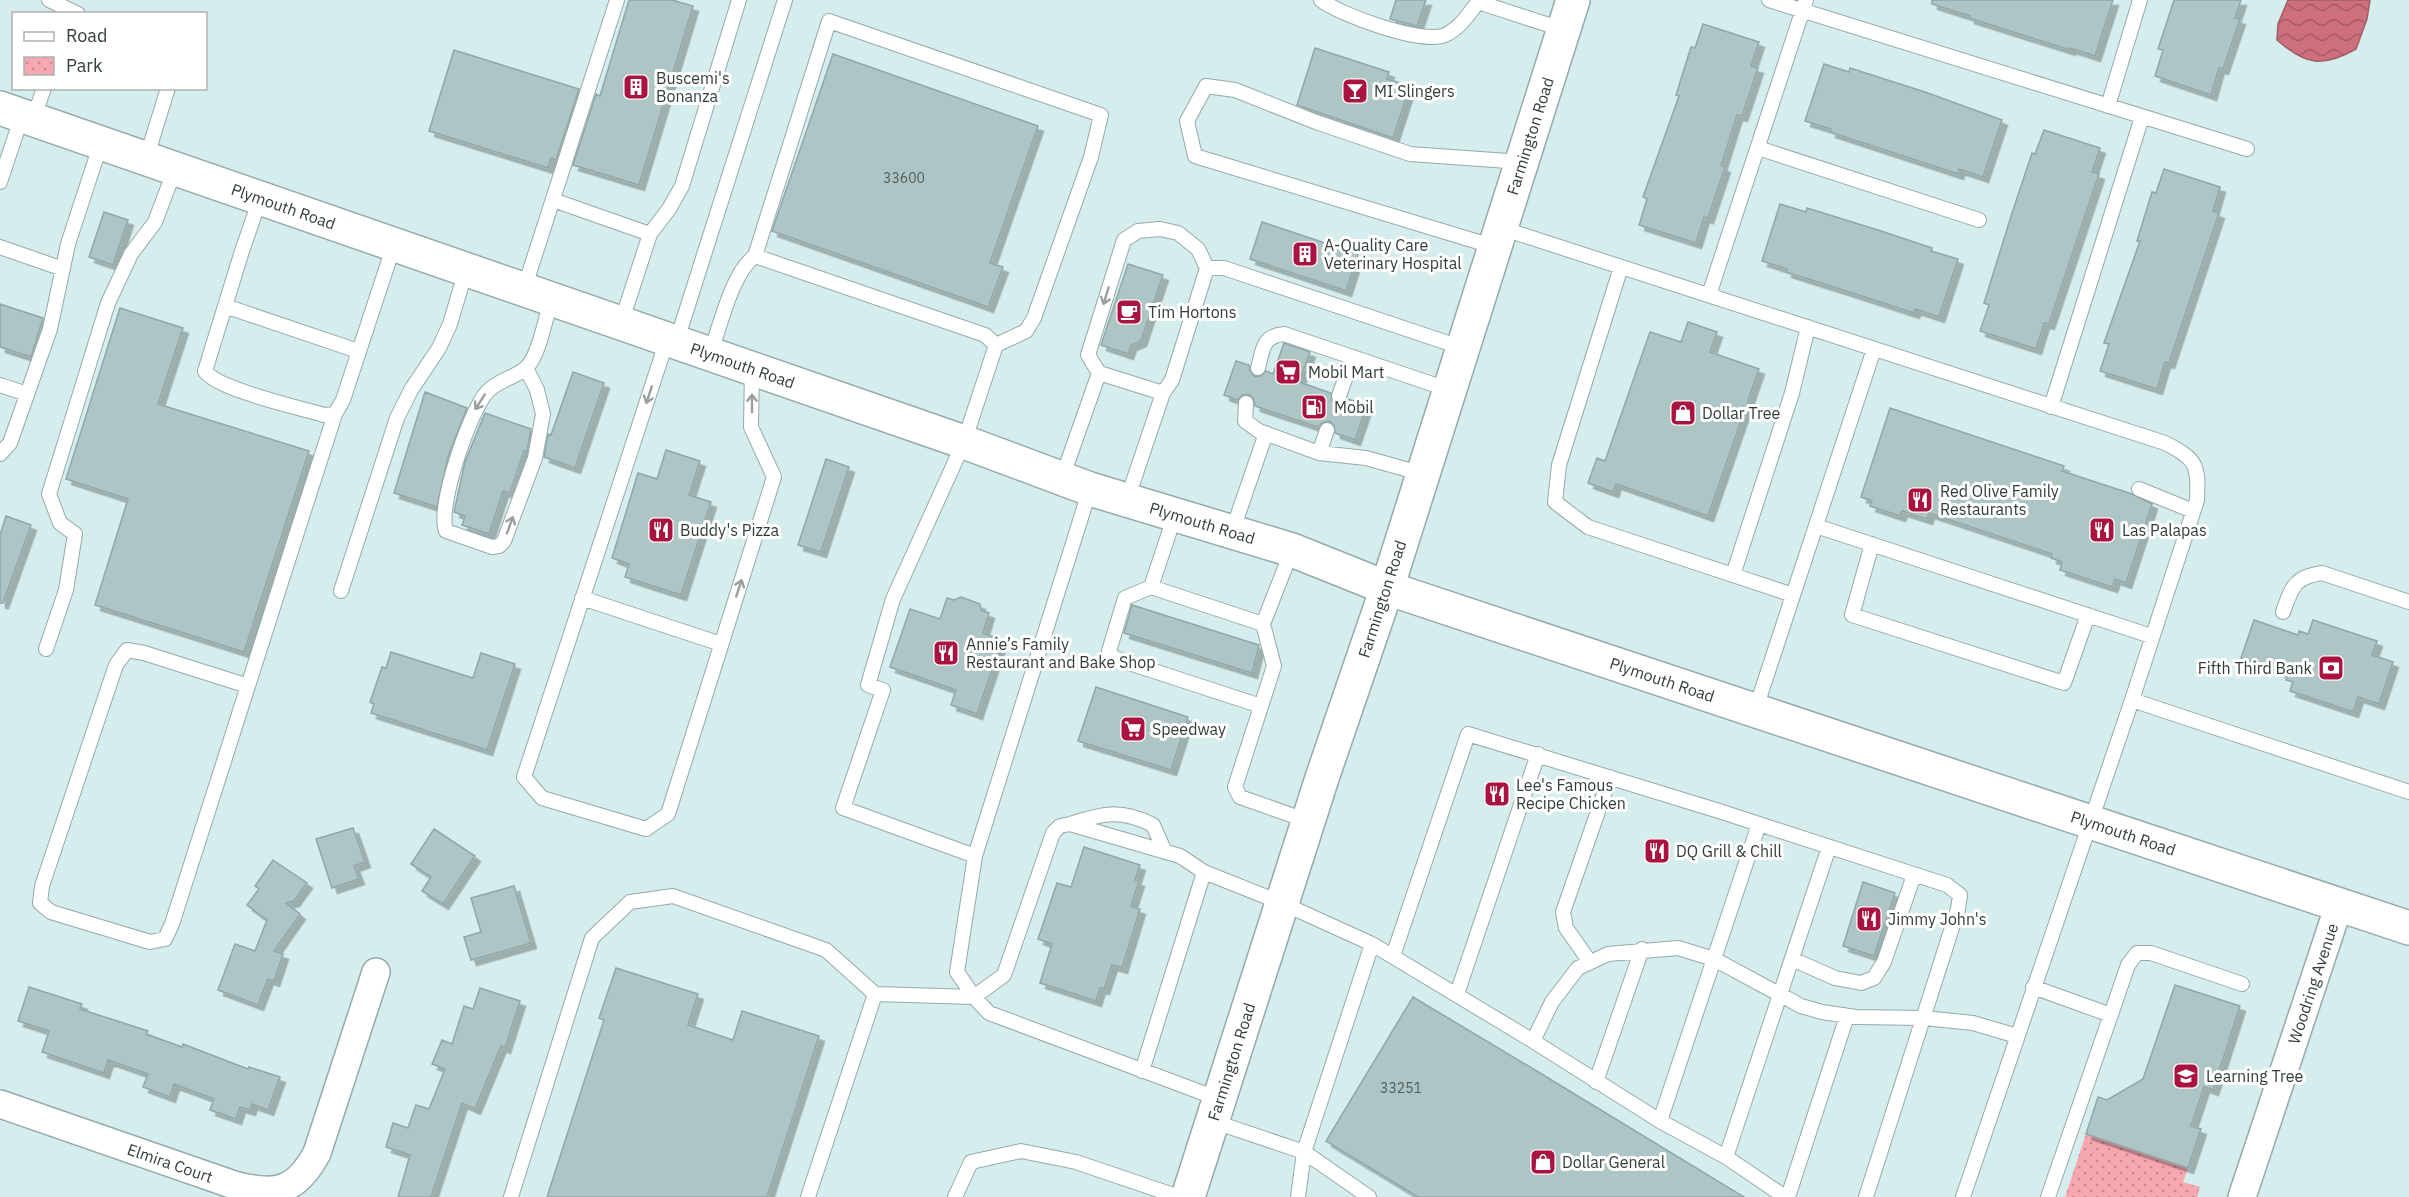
<svg xmlns="http://www.w3.org/2000/svg" width="2409" height="1197" font-family="'IBM Plex Sans',sans-serif">
	<style>
		.park { fill: url(#park-dots) }
		.water { fill: url(#water-waves); stroke: #9f6069; stroke-width: 1.5 }
		.building { fill: #aec5c5; stroke: #92a7a7; stroke-width: 1.5; filter: url(#shadow) }
		.lines { fill: none; stroke-linecap: round; stroke-linejoin: round }
		.service-casing { stroke: #95aaaa; stroke-width: 16 }
		.minor-casing { stroke: #95aaaa; stroke-width: 30 }
		.tertiary-casing { stroke: #95aaaa; stroke-width: 36 }
		.secondary-casing { stroke: #95aaaa; stroke-width: 36 }
		.service { stroke: #fff; stroke-width: 14 }
		.minor { stroke: #fff; stroke-width: 27 }
		.tertiary { stroke: #fff; stroke-width: 33 }
		.secondary { stroke: #fff; stroke-width: 33 }
		.oneway { stroke: #999e9e }
		.labels { text-anchor: middle; dominant-baseline: central; stroke-width: 6; stroke-linejoin: round; paint-order: stroke }
		.number-label { font-size: 14px; fill: #525e5e }
		.poi-label { font-size: 16px; fill: #333c3c; stroke: #fff; text-anchor: start }
		.street-label { font-size: 16px; fill: #333c3c; stroke: #fff }
	</style>
	<defs>
		<pattern id="park-dots" width="8" height="8" patternUnits="userSpaceOnUse" patternTransform="scale(1.5)"><rect width="8" height="8" fill="#f6a7b0"/><path d="M2 2h.1M6 6h.1" fill="none" stroke="#c88990" stroke-width="1.8" stroke-linecap="round"/></pattern>
		<pattern id="water-waves" width="16" height="10" patternUnits="userSpaceOnUse" patternTransform="scale(1.5)"><rect width="16" height="10" fill="#cd6f7c"/><path d="M0 5q4-4 8 0t8 0" fill="none" stroke="#a75c67"/></pattern>
		<filter id="shadow"><feDropShadow dx="5.5" dy="5.5" stdDeviation="0" flood-color="#0004"/></filter>
	</defs>
	<rect width="100%" height="100%" fill="#d6eded"/>
	<path class="park" d="M2086,1134L2188,1168L2183,1182L2200,1187L2197,1197H2065Z"/>
	<path class="water" d="M2288,0H2370L2367,19L2356,49C2322,68 2306,65 2277,40L2278,24Z"/>
	<path class="building" d="M629,0H672L693,6L639,185L573,165L596,94L600,96Z
		M1396,0H1426L1417,26L1390,19Z
		M1932,0H2113L2095,56L2070,48V50L1969,18L1970,16L1932,4Z
		M2174,0H2241L2235,18L2240,19L2223,69L2219,68L2211,95L2155,76L2163,50L2158,49Z
		M1703,24L1759,42L1751,66L1758,68L1742,116L1737,115L1721,166L1725,167L1708,218L1704,217L1696,243L1639,225L1647,199L1643,197L1679,96L1676,95L1691,47L1695,48Z
		M1315,48L1389,72L1387,79L1410,86L1393,138L1297,105Z
		M454,50L579,89L556,160L551,158L548,168L429,131Z
		M833,54L1038,126L990,263L1003,267L988,307L772,231Z
		M1824,64L1849,72L1850,68L1925,92L2002,120L1983,177L1959,169L1958,174L1830,132L1831,129L1805,121Z
		M2044,130L2100,148L2092,172L2099,174L2049,324L2044,323L2036,349L1980,331L1989,305L1984,303L2013,210L2032,153L2035,154Z
		M2164,169L2220,187L2213,211L2219,213L2169,363L2165,362L2157,389L2100,371L2109,344L2104,343L2140,241H2137L2152,192L2156,193Z
		M1780,204L1806,212L1807,208L1881,231L1932,248L1931,251L1958,259L1939,317L1915,309L1914,313L1840,289L1786,272L1787,269L1762,261Z
		M104,212L128,220L113,265L89,257Z
		M1262,222L1358,254L1346,291L1250,259Z
		M1128,264L1163,275L1141,341L1131,345L1128,354L1101,345Z
		M0,304L43,318L31,357L0,347Z
		M120,308L183,328L158,404L309,451L244,652L95,605L128,499L66,479Z
		M1688,322L1717,332L1710,352L1759,369L1708,516L1616,484L1613,492L1588,483L1597,458L1605,461L1650,332L1681,342Z
		M1284,343L1310,352L1299,382L1331,393L1332,401L1337,405L1344,403L1348,399L1367,405L1355,440L1335,433L1334,425L1329,421L1322,423L1318,427L1255,406L1254,399L1250,395H1242L1238,400L1224,395L1236,361L1249,365L1250,371L1255,377L1261,376L1266,371L1273,374Z
		M573,372L604,383L575,468L544,457L548,434L551,435Z
		M425,392L467,408L448,457L437,507L394,493Z
		M1890,408L2064,466L2062,471L2132,494L2152,504L2126,583L2115,579L2112,587L2060,570L2062,562L2051,558L2052,554L1929,513L1927,519L1902,511L1900,516L1870,506L1872,501L1861,497Z
		M485,413L531,429L527,452L524,451L510,493L503,491L489,534L462,525L465,516L454,512L465,462Z
		M666,450L700,461L689,495L711,502L681,595L625,577L629,564L612,558L638,473L657,479Z
		M826,459L849,467L821,552L798,545Z
		M6,516L31,525L3,603H0V535Z
		M961,597L980,604L981,610L989,613L983,633L1002,640L977,714L951,705L956,690L890,667L910,609L940,619L947,598L954,600Z
		M1132,605L1259,645L1252,673L1124,633Z
		M2254,620L2298,635L2299,631L2308,634L2313,620L2377,641L2372,655L2393,662L2379,704L2358,697L2353,712L2290,691L2293,682L2286,680L2288,674L2241,658Z
		M391,652L473,678L481,653L515,664L487,750L371,713L374,704L370,702L382,667L386,668Z
		M1096,687L1188,717L1171,770L1078,741Z
		M353,828L365,862L354,866L359,879L332,888L316,839Z
		M434,829L475,856L443,904L422,891L431,877L411,864Z
		M1084,847L1140,865L1135,880L1139,881L1131,906L1140,909L1122,968L1112,965L1104,989L1100,988L1096,1001L1040,983L1052,944L1038,939L1057,883L1071,887Z
		M273,860L307,883L294,901L286,903L300,914L274,951L283,954L274,981L268,979L258,1005L218,990L235,944L255,951L267,920L247,905L259,889L255,886Z
		M1863,882L1895,893L1874,956L1843,946Z
		M514,886L531,943L471,960L464,937L481,932L471,898Z
		M616,968L698,994L688,1025L733,1040L742,1011L819,1036L767,1197H547L604,1020L599,1018Z
		M2175,985L2240,1006L2213,1090L2204,1087L2191,1126L2201,1129L2188,1168L2086,1134L2098,1097L2107,1100L2143,1079Z
		M29,987L82,1004L80,1009L148,1031L146,1034L182,1047L183,1044L248,1069L249,1067L280,1077L268,1110L252,1104L250,1110L240,1107L236,1119L210,1110L214,1099L174,1084L170,1097L143,1087L148,1074L108,1060L104,1073L42,1052L49,1031L18,1021Z
		M480,988L520,1001L505,1048L501,1046L475,1109L462,1103L431,1197H398L410,1155L386,1147L393,1123L408,1128L416,1105L429,1109L445,1069L432,1064L442,1040L452,1044L464,1006L473,1009Z
		M1413,997L1535,1070L1744,1197H1418L1326,1141Z"/>
	<g class="lines">
		<g class="service-casing">
			<path id="service" d="M49,0L78,14
				M1321,0C1340,15 1423,45 1445,35C1460,28 1468,15 1478,2
				M1477,0L1478,2L1564,30
				M1769,0L2247,149
				M2108,106L2140,0
				M33,120L44,88
				M1758,148L1979,220
				M146,159L168,88
				M0,182L22,116
				M260,199L242,251L205,371C216,389 300,408 324,415L335,414L343,400L394,245
				M553,200L650,234
				M1501,228L2165,443C2196,459 2199,464 2197,500L2132,700L1963,1197
				M0,247L63,269
				M1495,247L1195,156L1187,121L1206,86L1235,90L1316,122L1410,154L1522,162
				M755,256L829,21L1101,115L1091,157L1034,318L1026,331L996,345
				M1621,267L1559,465L1555,502L1588,527L1793,595
				M1207,268H1224L1463,348
				M524,289L617,0
				M1709,295L1806,0
				M225,306L358,351
				M621,323L650,234L669,209L682,186L739,0
				M667,340L524,777L542,798L646,829L668,814L774,477L751,427L752,369
				M676,343L785,0
				M710,354C720,327 732,272 755,256L985,335L996,345L964,442L893,599L868,685L883,690L843,808L975,856L1090,489
				M526,368L537,390L543,414L535,458L504,541L499,546L492,547L446,531C437,506 470,411 487,392C499,379 515,378 526,368C539,356 546,317 551,299
				M1258,368C1263,350 1262,336 1284,334L1450,390
				M0,385L27,394
				M1339,396L1353,357
				M1246,403L1245,421L1259,431L1319,453L1366,458L1423,474
				M2051,407L2142,117
				M1319,453L1327,430
				M0,454L10,443L50,329L68,244L101,143
				M1062,478L1099,373
				M2139,489L2193,511
				M1127,500L1163,393L1172,380L1207,268L1198,249L1178,233L1160,229L1138,231L1124,240L1088,355L1099,373L1163,393
				M1175,515L1151,587L1263,624L1274,666L1235,787L1240,797L1308,821
				M1816,526L2151,636
				M1232,532L1266,433
				M1872,544L1852,615L2064,683L2088,615
				M1733,575L1792,393L1808,327
				M1151,587L1125,598L1109,651L1114,658L1261,706
				M341,591L397,418L411,390L439,348L450,324L466,270
				M582,598L721,644
				M2283,612C2292,587 2294,577 2322,573L2409,602
				M1263,624L1292,550
				M46,649L66,590L75,534L60,523L49,494L108,303L131,254L155,222L175,169
				M248,686L144,653L127,650L116,665L42,886L40,903L51,912L150,942L165,939L172,924C227,755 280,584 335,414
				M2132,700L2409,792
				M1755,711L1874,349
				M1070,824C1103,813 1121,809 1153,825L1165,852
				M975,856L957,972L974,997L989,1013L1219,1099
				M1393,956L1468,734L1719,811L1947,885L1960,895L1958,909L1866,1197
				M1792,959L1835,978L1861,983L1874,978L1884,962L1914,875
				M1590,962L1566,928L1563,912L1610,777
				M2033,987L2111,1015
				M1457,994L1538,754
				M1533,1041L1552,1002L1578,968L1608,954L1678,948L1714,959L1801,1006L1822,1012L1856,1017L1924,1018L1973,1023L2017,1036
				M1142,1071L1204,872
				M1596,1082L1642,949
				M1212,1121L1304,1152L1298,1197
				M1660,1121L1759,824
				M1726,1157L1829,847
				M511,1197L592,938L630,902L673,896L826,950L875,994L974,997L1004,975L1053,833L1060,826L1070,824L1180,856L1204,872L1282,903L1372,944L1533,1041L1660,1121L1726,1157L1785,1197
				M808,1197L875,994
				M955,1197L971,1162L1021,1151L1076,1162L1179,1197
				M1369,1197L1304,1152L1372,944
				M1788,1197L1847,1016
				M2048,1197L2128,965L2137,953H2151L2242,984"/>
		</g>
		<g class="minor-casing">
			<g id="minor">
				<path id="s1" d="M0,1104L234,1185C276,1196 296,1192 317,1153L376,972"/>
				<path id="s2" d="M2242,1197L2339,905"/>
			</g>
		</g>
		<g class="tertiary-casing">
			<g id="tertiary">
				<path id="s3" d="M1188,1197L1322,778L1387,588"/>
			</g>
		</g>
		<g class="secondary-casing">
			<g id="secondary">
				<path id="s4" d="M0,108L964,442L1090,489L1292,550L1387,588L2409,928"/>
				<path id="s5" d="M1387,588L1573,0"/>
			</g>
		</g>
		<use href="#service" class="service"/>
		<use href="#minor" class="minor"/>
		<use href="#tertiary" class="tertiary"/>
		<use href="#secondary" class="secondary"/>
	</g>
	<defs><path id="oneway-shaft" d="M-6 0H5M1.5-3L5.5 0L1.5 3" fill="none" stroke-width="1.6" stroke-linecap="round" stroke-linejoin="round" transform="scale(1.5)"/></defs>
	<g class="oneway">
		<use href="#oneway-shaft" transform="translate(1106 296) rotate(107)"/>
		<use href="#oneway-shaft" transform="translate(649 395) rotate(108)"/>
		<use href="#oneway-shaft" transform="translate(480 402) rotate(123)"/>
		<use href="#oneway-shaft" transform="translate(752 403) rotate(-90)"/>
		<use href="#oneway-shaft" transform="translate(510 525) rotate(-70)"/>
		<use href="#oneway-shaft" transform="translate(739 588) rotate(-72)"/>
	</g>
	<defs>
		<g id="building-square" transform="scale(1.35)"><rect x="-9" y="-9" width="18" height="18" rx="4" fill="#a91340" stroke="#fff"/><path d="M-4-6H4V6H1V3H-1V6H-4ZM-2.5-4.3h1.7v1.8h-1.7ZM.8-4.3h1.7v1.8H.8ZM-2.5-1h1.7V.8h-1.7ZM.8-1h1.7V.8H.8Z" fill="#fff"/></g>
		<g id="bar-square" transform="scale(1.35)"><rect x="-9" y="-9" width="18" height="18" rx="4" fill="#a91340" stroke="#fff"/><path d="M-6-5H6L.8 .8V4.5H3.5V6h-7V4.5H-.8V.8Z" fill="#fff"/></g>
		<g id="cafe-square" transform="scale(1.35)"><rect x="-9" y="-9" width="18" height="18" rx="4" fill="#a91340" stroke="#fff"/><path d="M-5.5-4.5H6V0H3Q3 3.5 0 3.5H-2.5Q-5.5 3.5-5.5 0ZM3-3.2v2h1.7v-2ZM-6 4.5H4V6H-6Z" fill="#fff"/></g>
		<g id="supermarket-square" transform="scale(1.35)"><rect x="-9" y="-9" width="18" height="18" rx="4" fill="#a91340" stroke="#fff"/><path d="M-6-5.5h2.5l.6 2H6L4.5 2H-2.5L-4.4-4H-6ZM-1.5 3.2a1.3 1.3 0 1 0 .1 0ZM3 3.2a1.3 1.3 0 1 0 .1 0Z" fill="#fff"/></g>
		<g id="fuel-square" transform="scale(1.35)"><rect x="-9" y="-9" width="18" height="18" rx="4" fill="#a91340" stroke="#fff"/><path d="M-5.5-6h7V0h2V4h1.3V-2.5L3-4.5l.8-.8L6-3V5H2.5V1h-1V6h-7ZM-4.2-4.7v3.2H.2V-4.7Z" fill="#fff"/></g>
		<g id="shop-square" transform="scale(1.35)"><rect x="-9" y="-9" width="18" height="18" rx="4" fill="#a91340" stroke="#fff"/><path d="M-5-2.5h2.3a2.7 3.5 0 0 1 5.4 0H5L5.5 6h-11ZM-1.5-2.5h3a1.5 2.3 0 0 0-3 0Z" fill="#fff"/></g>
		<g id="restaurant-square" transform="scale(1.35)"><rect x="-9" y="-9" width="18" height="18" rx="4" fill="#a91340" stroke="#fff"/><path d="M-5-6h1v4h1v-4h1v4h1v-4h1v5L-1.5 .5V6h-2V.5L-5-1ZM5-6V6H3V1.5H1.5Q1.5-4 5-6Z" fill="#fff"/></g>
		<g id="bank-square" transform="scale(1.35)"><rect x="-9" y="-9" width="18" height="18" rx="4" fill="#a91340" stroke="#fff"/><path d="M-6-4H6V4H-6ZM0-2.3a2.3 2.3 0 1 0 0 4.6a2.3 2.3 0 1 0 0-4.6Z" fill="#fff"/></g>
		<g id="school-square" transform="scale(1.35)"><rect x="-9" y="-9" width="18" height="18" rx="4" fill="#a91340" stroke="#fff"/><path d="M0-5L7-2L0 1L-7-2ZM-4 1L0 2.5L4 1V4Q0 6-4 4Z" fill="#fff"/></g>
	</defs>
	<g fill-rule="evenodd">
		<use href="#building-square" x="636" y="87"/>
		<use href="#bar-square" x="1355" y="91"/>
		<use href="#building-square" x="1305" y="254"/>
		<use href="#cafe-square" x="1129" y="312"/>
		<use href="#supermarket-square" x="1288" y="372"/>
		<use href="#fuel-square" x="1314" y="407"/>
		<use href="#shop-square" x="1683" y="413"/>
		<use href="#restaurant-square" x="1920" y="500"/>
		<use href="#restaurant-square" x="661" y="530"/>
		<use href="#restaurant-square" x="2102" y="530"/>
		<use href="#restaurant-square" x="946" y="653"/>
		<use href="#bank-square" x="2331" y="668"/>
		<use href="#supermarket-square" x="1133" y="729"/>
		<use href="#restaurant-square" x="1497" y="794"/>
		<use href="#restaurant-square" x="1657" y="851"/>
		<use href="#restaurant-square" x="1869" y="919"/>
		<use href="#school-square" x="2186" y="1076"/>
		<use href="#shop-square" x="1543" y="1162"/>
	</g>
	<g class="labels">
		<g class="number-label">
			<text x="904" y="178">33600</text>
			<text x="1401" y="1088">33251</text>
		</g>
		<g class="poi-label">
			<text x="656" y="78">Buscemi's<tspan x="656" dy="18">Bonanza</tspan></text>
			<text x="1374" y="91">MI Slingers</text>
			<text x="1324" y="245">A-Quality Care<tspan x="1324" dy="18">Veterinary Hospital</tspan></text>
			<text x="1148" y="312">Tim Hortons</text>
			<text x="1308" y="372">Mobil Mart</text>
			<text x="1334" y="407">Mobil</text>
			<text x="1702" y="413">Dollar Tree</text>
			<text x="1940" y="491">Red Olive Family<tspan x="1940" dy="18">Restaurants</tspan></text>
			<text x="680" y="530">Buddy's Pizza</text>
			<text x="2122" y="530">Las Palapas</text>
			<text x="966" y="644">Annie’s Family<tspan x="966" dy="18">Restaurant and Bake Shop</tspan></text>
			<text x="2312" y="668" text-anchor="end">Fifth Third Bank</text>
			<text x="1152" y="729">Speedway</text>
			<text x="1516" y="785">Lee's Famous<tspan x="1516" dy="18">Recipe Chicken</tspan></text>
			<text x="1676" y="851">DQ Grill &amp; Chill</text>
			<text x="1888" y="919">Jimmy John's</text>
			<text x="2206" y="1076">Learning Tree</text>
			<text x="1562" y="1162">Dollar General</text>
		</g>
		<g class="street-label">
			<text stroke="none"><textPath href="#s5" startOffset="474">Farmington Road</textPath></text>
			<text stroke="none"><textPath href="#s4" startOffset="300">Plymouth Road</textPath></text>
			<text stroke="none"><textPath href="#s4" startOffset="786">Plymouth Road</textPath></text>
			<text stroke="none"><textPath href="#s4" startOffset="1272">Plymouth Road</textPath></text>
			<text transform="translate(1382 599) rotate(-72)">Farmington Road</text>
			<text stroke="none"><textPath href="#s4" startOffset="1758">Plymouth Road</textPath></text>
			<text stroke="none"><textPath href="#s4" startOffset="2244">Plymouth Road</textPath></text>
			<text stroke="none"><textPath href="#s2" startOffset="225">Woodring Avenue</textPath></text>
			<text stroke="none"><textPath href="#s3" startOffset="142">Farmington Road</textPath></text>
			<text stroke="none"><textPath href="#s1" startOffset="180">Elmira Court</textPath></text>
		</g>
	</g>
	<rect x="12" y="12" width="195" height="78" fill="#ffffff" stroke="#adb1b1" stroke-width="1.5"/>
	<rect x="24" y="32" width="30" height="9" fill="#ffffff" stroke="#adb1b1" stroke-width="1.5"/>
	<text x="66" y="42" font-size="18" fill="#333c3c">Road</text>
	<rect x="24" y="57" width="30" height="18" fill="url(#park-dots)" stroke="#adb1b1" stroke-width="1.5"/>
	<text x="66" y="72" font-size="18" fill="#333c3c">Park</text>
</svg>
